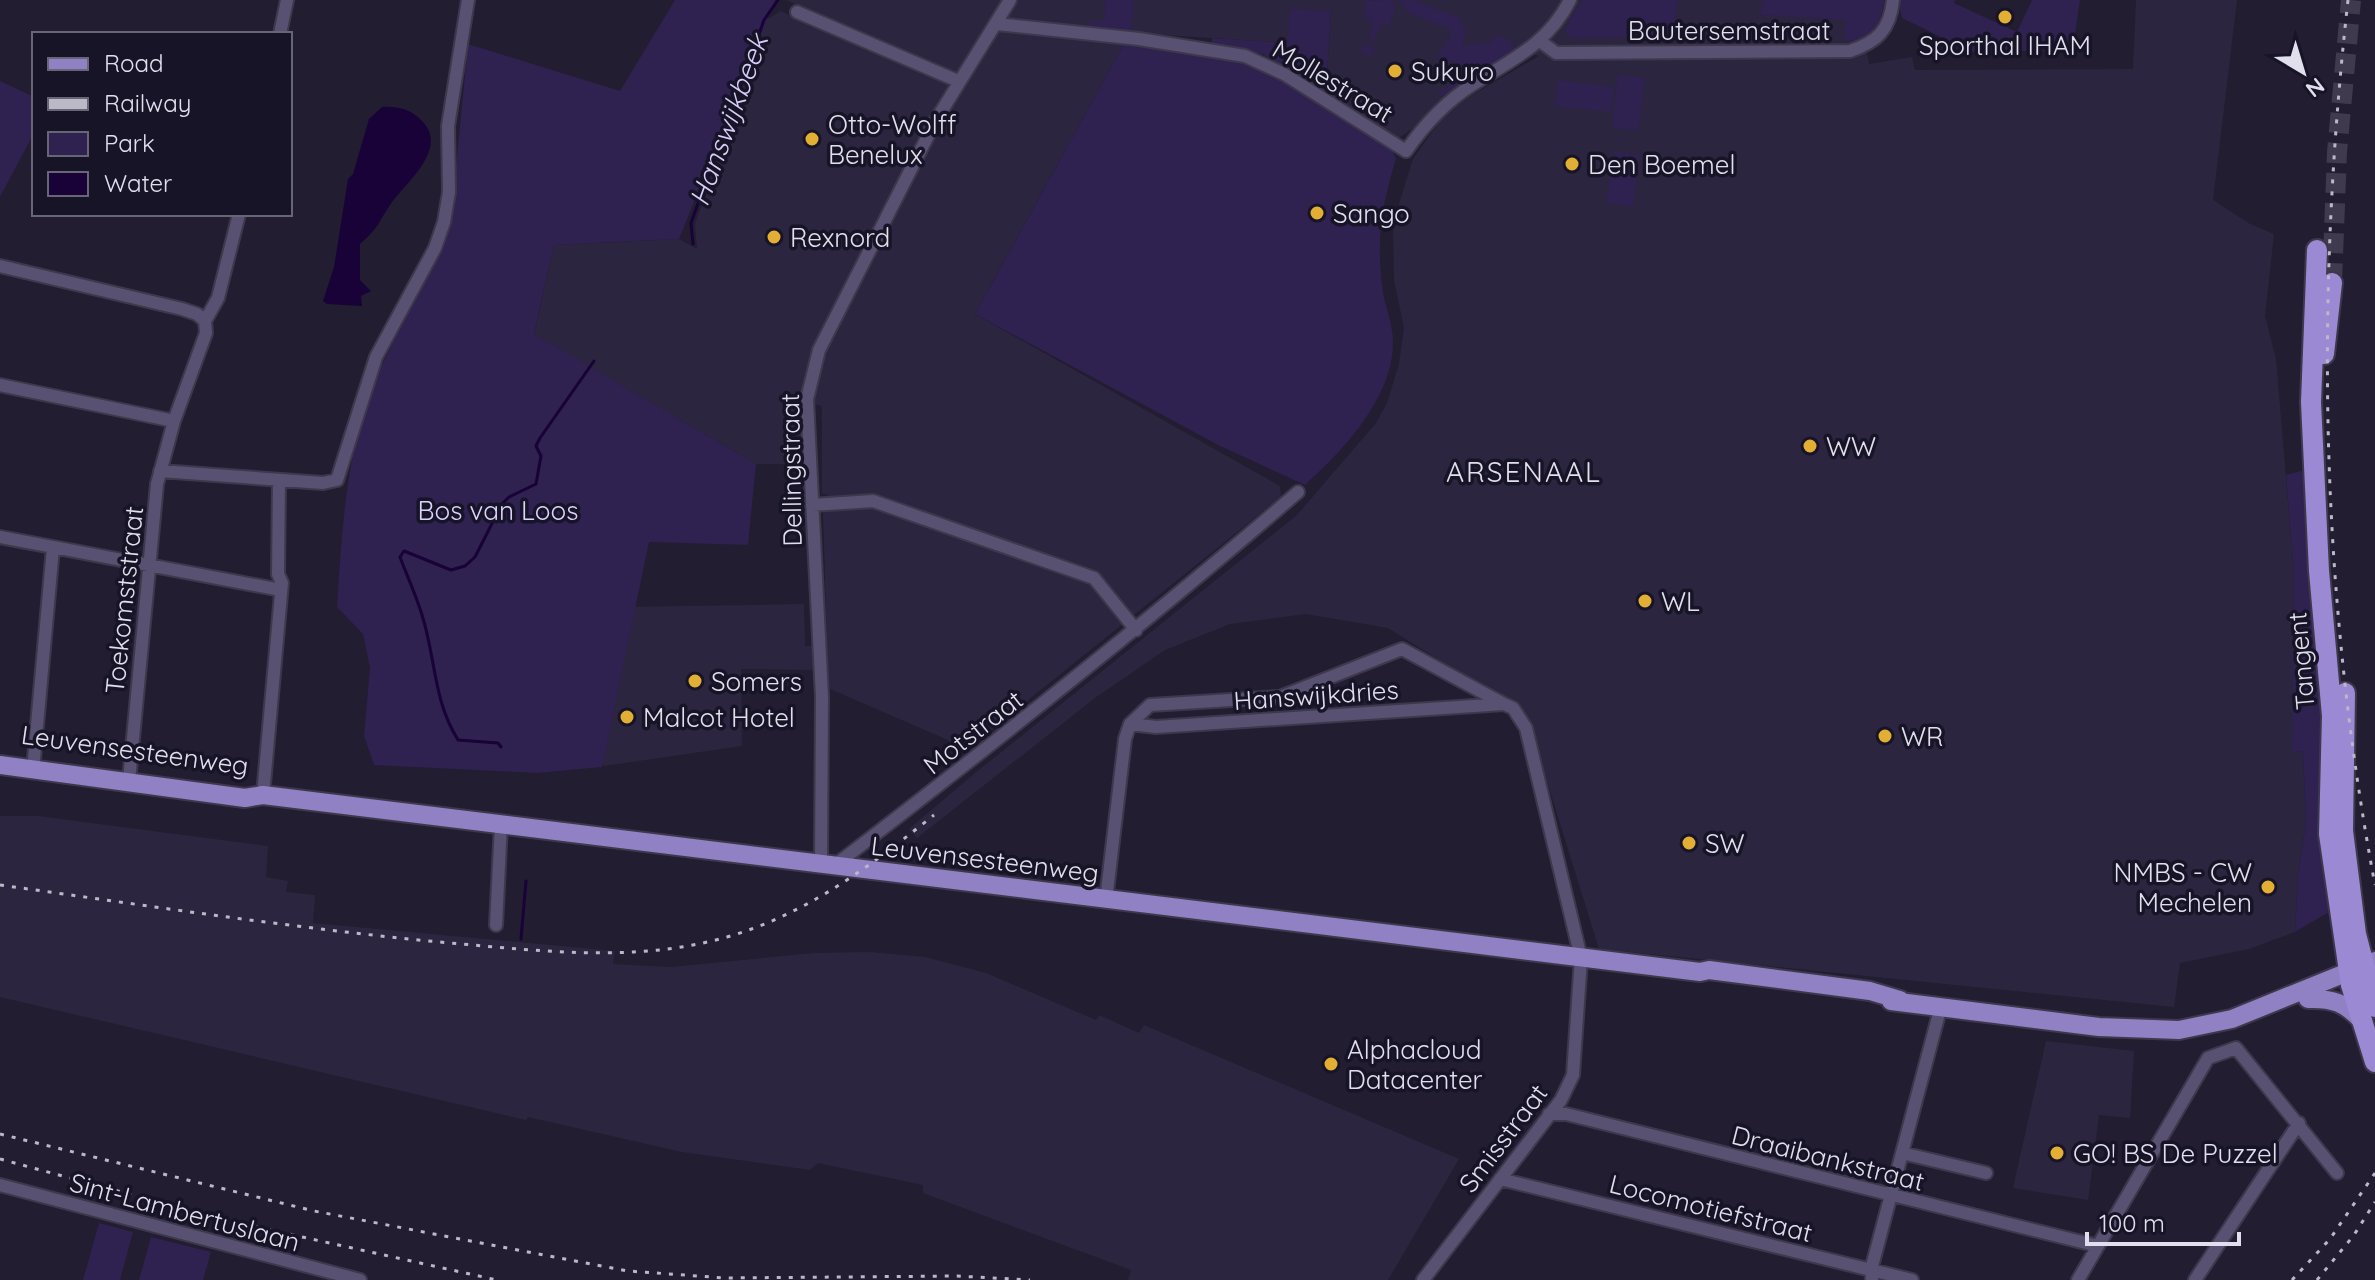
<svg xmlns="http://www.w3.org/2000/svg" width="2375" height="1280" font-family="Quicksand,sans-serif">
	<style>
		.built { fill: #2c253f }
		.green { fill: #2f2150 }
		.water { fill: #180238 }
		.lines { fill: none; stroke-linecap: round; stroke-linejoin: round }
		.stream { stroke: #180238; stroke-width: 3 }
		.trunk-tunnel { stroke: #3f3a4d; stroke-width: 20; stroke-dasharray: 20 10; stroke-linecap: butt }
		.minor-casing { stroke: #3d384b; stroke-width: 16 }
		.primary-casing { stroke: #3d384b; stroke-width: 22 }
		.trunk-casing { stroke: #3d384b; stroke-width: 24 }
		.minor { stroke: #585172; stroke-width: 12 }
		.primary { stroke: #9080c4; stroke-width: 18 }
		.trunk { stroke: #9b89d4; stroke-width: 20 }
		.rail { stroke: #bbb8c7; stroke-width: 3; stroke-dasharray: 4 8; stroke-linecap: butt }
		.poi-dot { fill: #e2af34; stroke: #181427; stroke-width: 3 }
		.labels { text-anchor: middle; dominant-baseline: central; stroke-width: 7; stroke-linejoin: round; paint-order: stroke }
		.street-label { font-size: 26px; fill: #e1dfed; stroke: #181427 }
		.poi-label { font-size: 26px; fill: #e1dfed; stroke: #181427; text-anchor: start }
		.park-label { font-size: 26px; fill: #dbd2fe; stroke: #181427 }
		.water-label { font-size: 28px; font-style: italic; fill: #d6cdf8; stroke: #181427 }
		.neighbourhood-label { font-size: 28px; letter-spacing: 2px; fill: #e1dfed; stroke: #181427 }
	</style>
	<rect width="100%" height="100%" fill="#221d31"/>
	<path class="built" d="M786,0H1884L1877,28L1865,38L1869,64L1912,57L1915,70L2133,69L2136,0H2237L2213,200L2250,224L2274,234L2265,316L2276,359L2294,573L2293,751L2303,752L2306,822L2298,875L2295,932L2249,949L2180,963L2174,1007L1599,949L1526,714L1388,628L1306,614L1230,624L1165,650L1095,698L917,838L909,829L975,773L1297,515L1376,423L1387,403L1399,364L1404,328L1394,280L1393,223L1413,159L1441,119L1467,98L1539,56L1522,51L1399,138L1388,135L1311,85L1327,74L1331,12L1287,43L1119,32L1124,44L975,314L1280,486L1281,496L1277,500L961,754L948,740L828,688L812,670L741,669L742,746L604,766L570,719L622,607L804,604L805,646L827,645L823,513L828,508V495L822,493V406L806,402L805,464H756L534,335L554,245L679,239L697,249L695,224L766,20L781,11L813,27L817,14Z
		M0,816H38L268,846L266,877L288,881L286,892L315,895L313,923L615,951L613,964L671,967L814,953L869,952L925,957L986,973L1096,1020L1099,1015L1139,1033L1144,1025L1459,1159L1388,1280H1128L1131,1270L923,1193V1185L818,1163L810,1170L682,1152L528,1117L526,1120L0,997Z
		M2046,1041L2134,1051L2130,1118L2099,1115L2088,1200L2013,1188Z"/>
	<path class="green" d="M675,0H775L679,239L554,245L534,334L756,464L748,545L649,542L602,767L537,773L374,765L364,736L370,668L363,634L337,607C342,528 346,447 378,374C401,322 433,273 451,219L468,44L620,91Z
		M1106,0H1134L1131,30L1089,31V21H1104Z
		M1393,0L1395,10L1389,26L1383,23L1370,46L1377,52L1365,55L1361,49L1362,45L1369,46L1372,20L1364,19L1365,1Z
		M1398,0H1413L1458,17L1466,31L1462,46L1493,42V35L1507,39L1519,52L1439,97L1438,94L1467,73L1452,60L1447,65L1436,57L1451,36V29L1410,14Z
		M1582,0H1678L1672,37L1572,38L1564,31Z
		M1763,0H1884V3C1880,29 1870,37 1845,42V20L1760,15Z
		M1898,0H1955L1954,3L2017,32L2032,0H2080L2074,42L2063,50L1971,52L1902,18Z
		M1290,9L1331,11L1327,74L1318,84L1311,85L1262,54L1212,44V38L1287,43Z
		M1124,44L1254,64L1391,148L1396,159C1381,208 1376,241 1383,293C1386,308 1393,326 1393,341C1394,397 1343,451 1305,485L1220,446L975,314Z
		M1618,75L1645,78L1638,131L1612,128Z
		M1558,80L1614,87L1610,112L1555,106Z
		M0,81L34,97V133L0,197Z
		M1614,151L1640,155L1633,207L1606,203Z
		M2305,470L2322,658L2331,911L2295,932L2298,875L2306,822L2303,752L2292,751L2294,573L2286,475Z
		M99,1223L133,1232L120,1280H83Z
		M151,1237L211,1252L203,1280H139Z"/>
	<path class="water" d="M382,107C397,106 411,109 422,121C450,149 404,184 390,205C376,226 381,225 360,244V280L371,291L361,296L362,306L327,304L323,301L334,267L348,179L353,174L369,119Z"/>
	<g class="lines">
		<path class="stream" d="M693,244L691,223L764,20L778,0
			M501,747L498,743L458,740C433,700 436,659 422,615C416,595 407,576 400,557L404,551L451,570L465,566L475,557L502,504L509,497L536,484L541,456L536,446L540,438L594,361
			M521,939L526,881"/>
		<path class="trunk-tunnel" d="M2332,283L2337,152L2351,0"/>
		<g class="minor-casing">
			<path id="minor" d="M797,12L958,81
				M997,24L1139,39L1245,56L1284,74L1406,151C1424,125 1444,103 1472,85C1511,60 1548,44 1570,0
				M280,34L287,0
				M1540,41L1556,53L1850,51C1877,42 1890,30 1893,0
				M0,266L182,309L197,314L205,321
				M0,385L174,421
				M160,471L323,483L337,480L376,357L435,248L444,222L449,192L448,126L468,0
				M812,505L873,501L1094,578L1136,630
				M0,537L281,590
				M33,770L53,548
				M129,781L157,484L174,421L206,333L205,321L218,298L239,214
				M263,795L282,583L278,574L279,480
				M821,865L822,697L807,399L819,350L936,120L1010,0
				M834,866C992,745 1147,623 1298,492
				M1106,900L1125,739L1130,724L1156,727L1504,704L1402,649L1280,697L1150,705L1130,724
				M496,925L501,824
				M1549,1114H1566L2098,1246
				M1902,1153L1986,1173
				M1500,1179L1912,1280
				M0,1185L360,1280
				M1423,1280L1561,1100L1573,1075L1581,958L1526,728L1513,708L1504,704
				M1872,1280L1871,1270L1941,1006
				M2078,1280L2208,1058L2236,1048L2337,1173
				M2195,1280L2299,1123"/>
		</g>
		<g class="primary-casing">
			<path id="primary" d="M0,765L245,798L263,795C743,851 1221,916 1700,972L1709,970L1870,991L1900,1000
				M2308,999C2333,998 2346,1003 2363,1022
				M1891,1001L2099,1027L2179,1030L2232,1019L2375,961"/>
		</g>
		<g class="trunk-casing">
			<path id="trunk" d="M2317,250L2311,402L2319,571L2332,716L2329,834L2351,985L2375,1062
				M2324,354L2332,283
				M2345,693L2343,831L2356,934L2375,1007"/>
		</g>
		<use href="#minor" class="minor"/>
		<use href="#primary" class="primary"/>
		<use href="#trunk" class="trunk"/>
		<path class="rail" d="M2348,0C2315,295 2320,593 2375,885
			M0,885C150,906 299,929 450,943C543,951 636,963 727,937C807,914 869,867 934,815
			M0,1134L314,1211L628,1271L725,1278L957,1276L1030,1280
			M0,1159L221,1219L497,1280
			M2292,1280L2330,1239L2375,1173
			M2317,1280L2354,1235L2375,1202"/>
	</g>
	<g class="poi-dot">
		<circle cx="2005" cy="17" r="8"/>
		<circle cx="1395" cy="71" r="8"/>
		<circle cx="812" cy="139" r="8"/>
		<circle cx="1572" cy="164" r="8"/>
		<circle cx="1317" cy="213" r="8"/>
		<circle cx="774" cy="237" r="8"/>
		<circle cx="1810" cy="446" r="8"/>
		<circle cx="1645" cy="601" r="8"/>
		<circle cx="695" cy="681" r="8"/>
		<circle cx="627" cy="717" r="8"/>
		<circle cx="1885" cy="736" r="8"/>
		<circle cx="1689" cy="843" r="8"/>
		<circle cx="2268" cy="887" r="8"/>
		<circle cx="1331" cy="1064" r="8"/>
		<circle cx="2057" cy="1153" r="8"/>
	</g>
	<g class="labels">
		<g class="street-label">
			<text x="1729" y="30">Bautersemstraat</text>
			<text transform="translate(1333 81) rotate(31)">Mollestraat</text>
			<text transform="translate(791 470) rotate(-91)">Dellingstraat</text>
			<text transform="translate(124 600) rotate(-84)">Toekomststraat</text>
			<text transform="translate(2301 661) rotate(-95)">Tangent</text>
			<text transform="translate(1316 695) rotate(-4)">Hanswijkdries</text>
			<text transform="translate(973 732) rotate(-38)">Motstraat</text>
			<text transform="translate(135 750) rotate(8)">Leuvensesteenweg</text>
			<text transform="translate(985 859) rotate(7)">Leuvensesteenweg</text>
			<text transform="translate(1503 1138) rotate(-53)">Smisstraat</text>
			<text transform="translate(1828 1158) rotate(14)">Draaibankstraat</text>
			<text transform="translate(1711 1208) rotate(14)">Locomotiefstraat</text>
			<text transform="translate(185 1212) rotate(15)">Sint-Lambertuslaan</text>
		</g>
		<g class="poi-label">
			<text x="2005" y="45" text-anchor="middle">Sporthal IHAM</text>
			<text x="1411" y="71">Sukuro</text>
			<text x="828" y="124">Otto-Wolff<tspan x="828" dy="30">Benelux</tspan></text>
			<text x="1588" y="164">Den Boemel</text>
			<text x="1333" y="213">Sango</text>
			<text x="790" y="237">Rexnord</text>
			<text x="1826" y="446">WW</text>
			<text x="1661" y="601">WL</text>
			<text x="711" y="681">Somers</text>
			<text x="643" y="717">Malcot Hotel</text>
			<text x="1901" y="736">WR</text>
			<text x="1705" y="843">SW</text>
			<text x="2252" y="872" text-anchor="end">NMBS - CW<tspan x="2252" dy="30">Mechelen</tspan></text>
			<text x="1347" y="1049">Alphacloud<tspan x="1347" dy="30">Datacenter</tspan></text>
			<text x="2073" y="1153">GO! BS De Puzzel</text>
		</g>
		<g class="park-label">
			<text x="498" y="510">Bos van Loos</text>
		</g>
		<g class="water-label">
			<text transform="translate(728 120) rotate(-70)">Hanswijkbeek</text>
		</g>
		<g class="neighbourhood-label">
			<text x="1524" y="471">ARSENAAL</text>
		</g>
	</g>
	<rect x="32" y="32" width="260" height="184" fill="#181427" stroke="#686576" stroke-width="2"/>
	<rect x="48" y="58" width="40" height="12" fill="#9080c4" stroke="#686576" stroke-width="2"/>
	<text x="104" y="72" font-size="24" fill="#e1dfed">Road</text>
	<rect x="48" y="98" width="40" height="12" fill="#bbb8c7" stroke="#686576" stroke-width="2"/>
	<text x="104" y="112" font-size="24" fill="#e1dfed">Railway</text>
	<rect x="48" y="132" width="40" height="24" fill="#2f2150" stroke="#686576" stroke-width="2"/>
	<text x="104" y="152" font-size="24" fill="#e1dfed">Park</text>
	<rect x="48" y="172" width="40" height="24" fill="#180238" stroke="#686576" stroke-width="2"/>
	<text x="104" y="192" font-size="24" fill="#e1dfed">Water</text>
	<g transform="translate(2303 72) rotate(142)" stroke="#181427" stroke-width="6" paint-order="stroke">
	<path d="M0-6L14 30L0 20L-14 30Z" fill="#e1dfed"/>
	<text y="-12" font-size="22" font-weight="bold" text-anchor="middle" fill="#e1dfed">N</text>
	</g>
	<path d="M2087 1232v12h152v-12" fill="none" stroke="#e1dfed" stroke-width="4"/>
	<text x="2099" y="1232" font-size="24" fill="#e1dfed" stroke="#181427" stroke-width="6" paint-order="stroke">100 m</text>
</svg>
